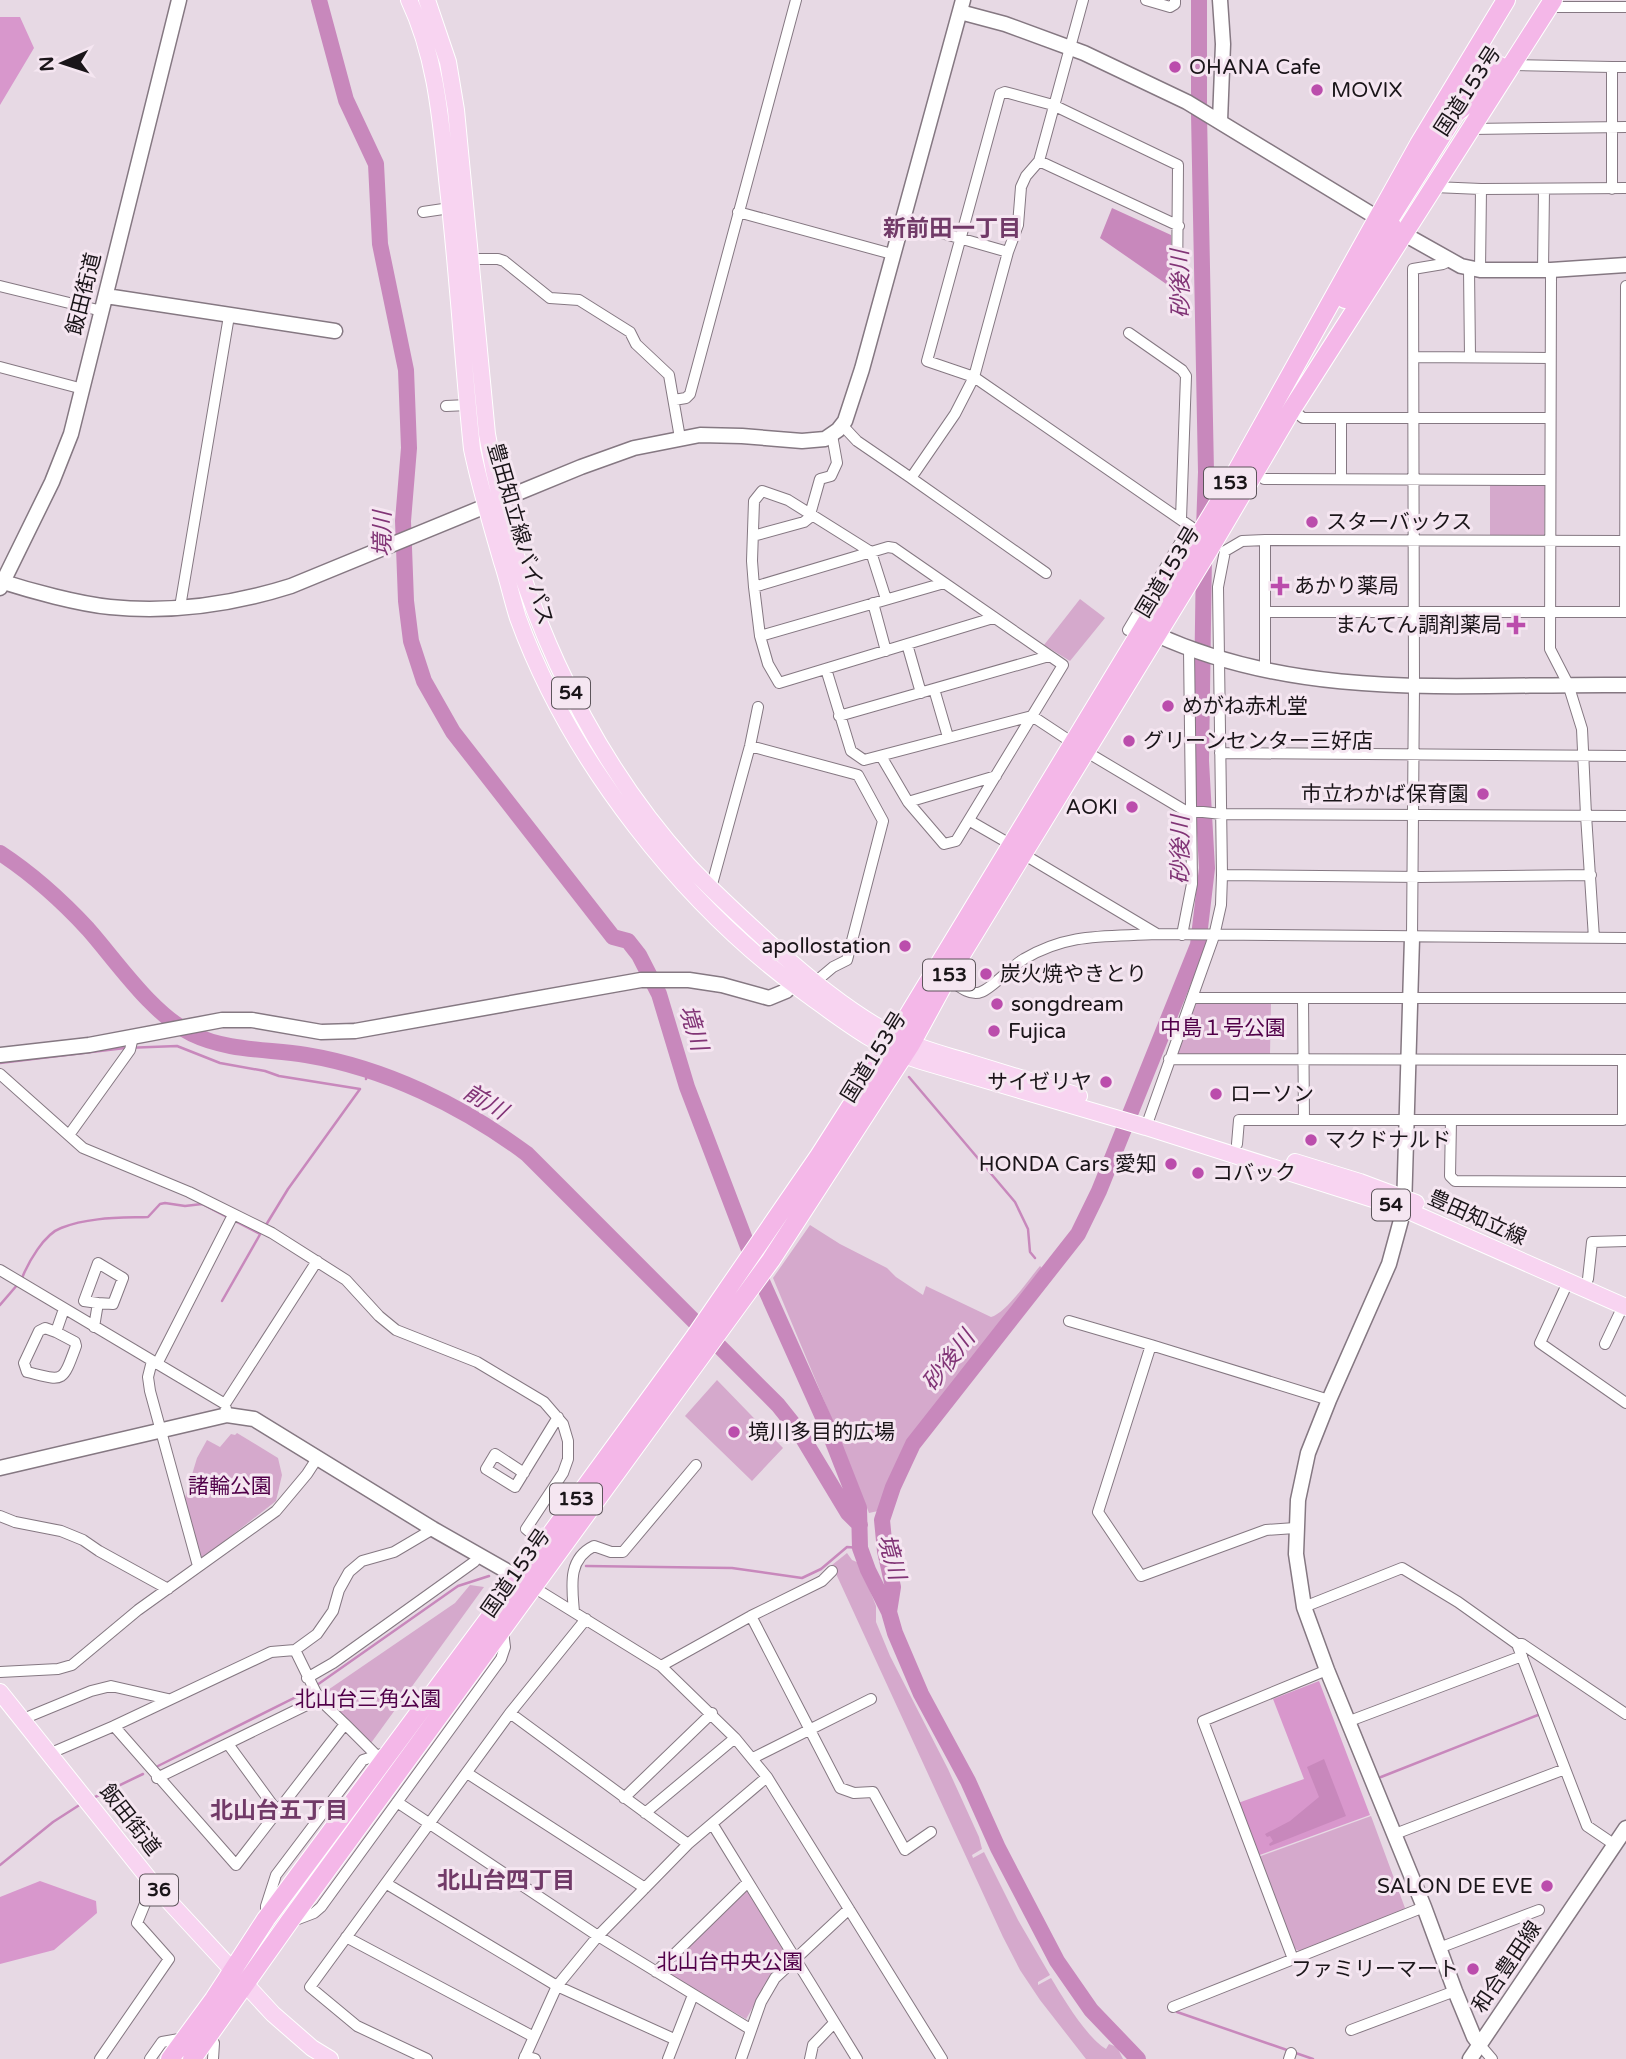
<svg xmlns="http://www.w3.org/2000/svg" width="1626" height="2059" font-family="'Varela Round','Noto Sans JP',sans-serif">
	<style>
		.green { fill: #d5a9cc }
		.forest { fill: #d897cc }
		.water { fill: #c888bc }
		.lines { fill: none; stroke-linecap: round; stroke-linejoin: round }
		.stream { stroke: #c888bc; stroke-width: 2.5 }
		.river { stroke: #c888bc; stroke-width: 16 }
		.street-casing { stroke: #857882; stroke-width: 12 }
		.secondary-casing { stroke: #857882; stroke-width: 17 }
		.primary-casing { stroke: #fff; stroke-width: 18 }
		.highway-casing { stroke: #fff; stroke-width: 20 }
		.street { stroke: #fff; stroke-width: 10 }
		.secondary { stroke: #fff; stroke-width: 14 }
		.primary { stroke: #f8d4f1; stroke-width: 16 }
		.highway { stroke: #f4b7e8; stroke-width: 18 }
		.poi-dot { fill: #bb4dac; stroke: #f5e6f1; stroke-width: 2.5 }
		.labels { text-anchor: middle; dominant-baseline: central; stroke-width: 6; stroke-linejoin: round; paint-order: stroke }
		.shield { fill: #f5e6f1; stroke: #5c545a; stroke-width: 2 }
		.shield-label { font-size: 19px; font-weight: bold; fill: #1a1519 }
		.poi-label { font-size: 21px; fill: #1a1519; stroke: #f5e6f1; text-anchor: start }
		.street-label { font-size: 21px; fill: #1a1519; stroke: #f5e6f1 }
		.park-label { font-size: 21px; fill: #510049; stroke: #f5e6f1 }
		.neighbourhood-label { font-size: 23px; font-weight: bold; fill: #713a68; stroke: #f5e6f1 }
		.water-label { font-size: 23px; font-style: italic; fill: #813476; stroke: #f5e6f1 }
	</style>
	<rect width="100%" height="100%" fill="#e7d9e4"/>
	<path class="green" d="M1490,485H1545L1544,538L1490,537Z
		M1080,599L1105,618L1070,661L1044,645Z
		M1197,1002L1271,1003L1270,1054H1176Z
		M810,1225L840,1244L887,1268L896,1277L923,1295L926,1286L991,1317C1006,1313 1029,1279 1040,1266L1043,1269L900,1455L878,1511L869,1513L831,1417L773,1278Z
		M717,1380L783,1448L752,1481L685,1416Z
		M237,1433L278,1458L282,1475L276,1501L199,1561L184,1501L197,1458L207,1440L220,1447L231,1434L235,1435Z
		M847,1553L852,1560L859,1563L876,1606V1622L890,1656L948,1769L979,1837L982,1849L972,1855L973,1858L984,1852L1018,1920L1050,1975L1038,1982V1985L1051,1978C1063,1998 1087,2038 1106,2049L1109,2044L1117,2047L1123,2059H1086L1040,2000L1020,1970L1003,1937L832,1565Z
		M470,1585L484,1587L371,1743L322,1694L455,1603Z
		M1371,1816L1405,1908L1402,1912L1299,1951L1295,1949L1258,1857Z
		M746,1887L786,1953L787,1959L772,1974L746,2019L663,1971Z"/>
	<path class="forest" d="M0,17H20L34,48L0,105Z
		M1319,1681L1370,1815L1257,1856L1238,1803L1304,1779L1273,1699Z
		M40,1881L96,1901L97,1913L54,1950L0,1964V1897Z"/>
	<path class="water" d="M1112,208L1171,235L1172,288L1100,238Z
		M1324,1759L1346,1816L1270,1846L1269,1844L1273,1841L1270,1836L1267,1837L1265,1834L1290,1821L1319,1797L1307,1767Z"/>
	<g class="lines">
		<path class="stream" d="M0,1063L125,1048L177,1046L220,1063L265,1071L279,1076L360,1089L288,1189L266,1225
			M909,1077L1015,1202L1028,1229L1030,1252L1035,1258
			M366,1079L368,1070
			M233,1220L260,1234
			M22,1278C28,1263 44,1234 61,1228C89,1217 119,1218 148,1217L160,1204L165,1203L185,1206L202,1204L227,1217
			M222,1301L262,1231
			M0,1305L18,1284
			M586,1566L732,1568L802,1578L821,1569L847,1547L860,1548
			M317,1685L458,1586L489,1576
			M158,1766L312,1689
			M1381,1777L1538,1715
			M93,1798L143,1774
			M0,1865L53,1822L81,1804
			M1177,2012L1313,2059"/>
		<path class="river" d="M319,0L346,100L376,164L380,244L406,370L409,448L403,521L406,601L411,641L424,681L453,732L613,937L628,941L639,955L659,994L687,1087L756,1268L826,1424L859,1508L860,1548L868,1570L889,1612L895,1633L921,1694L968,1781L998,1848L1057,1961L1091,2010L1138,2059
			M1199,0V114L1206,472L1204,529
			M0,853C32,874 62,901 88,929C118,963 151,1013 192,1034C227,1051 268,1049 306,1055C385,1068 463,1106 527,1154L778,1405L798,1430L848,1513L860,1525
			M889,1612L893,1587L885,1551L882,1520L893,1487L913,1444L1078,1234L1099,1191L1198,945L1207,868L1201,761L1204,555"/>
		<g class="street-casing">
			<path id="street" d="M1146,0L1170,7L1175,4V0
				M1549,7H1626
				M1512,65L1612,67
				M1471,129L1626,127
				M1039,161L1179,226
				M1434,187L1481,189
				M1612,189V67H1626
				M423,212L450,208
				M738,212L892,254
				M903,222L1008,252
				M472,259H498L504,261L550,298L579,300L630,332L636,344L669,375L680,438
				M1469,269L1470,357
				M1480,270L1481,189L1626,188
				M1543,270L1544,189
				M1551,270L1550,649L1568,684L1582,729L1586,815L1594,938
				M0,286L102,311
				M1177,292L1178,165L1053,105L1005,92L1000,94L927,361L974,377L1200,533
				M1129,333L1182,370L1186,376L1181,519
				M1414,357L1550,358
				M0,367L83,389
				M674,400L686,398L690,394L796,0
				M446,406L468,405
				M1292,409L1303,418H1550
				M1341,419V479
				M842,425L857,441L911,478
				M1264,479L1550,480
				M753,536L804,522L809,518L820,479L831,476L837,463L832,435
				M1265,540V671
				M1046,573L911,478L955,414L974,377L1008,252L1018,225L1021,187L1026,176L1039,161L1083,0
				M754,587L888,547L894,548L1063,665L956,841L944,844L908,802L881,756
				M886,599L871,552L788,500L762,491L754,501L752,561L754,587L760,636L768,664L779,683L993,618
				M873,603L886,651
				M180,607L229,316
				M1265,612H1625L1626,286
				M1128,630L1190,526
				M760,636L944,583
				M907,644L921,693
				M826,669L851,751L864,760L1032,716L1085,751L1184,810L1222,814L1626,816
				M934,689L948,737
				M839,716L1049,656
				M750,746L858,775L883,821L847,960L833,967L814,983
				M1220,753L1626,756
				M908,802L996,776
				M970,821L1010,844
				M1023,854L1157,934
				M1222,875L1421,877L1591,875
				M711,888L750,746L758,707
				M1182,935L1192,884L1189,650
				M1412,938L1414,686L1413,269L1443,264L1449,261
				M947,978C956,984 970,997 981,992C993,988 1011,966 1024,959C1069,932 1107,937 1157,934L1626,938
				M1192,998H1626
				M1303,998L1304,1120
				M1169,1059L1626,1060
				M0,1074L83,1148L189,1192L272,1233L346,1280L379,1316L396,1330L477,1362L544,1402L563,1424L568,1441V1459L563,1473L526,1529L544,1544
				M1451,1120H1623V1060
				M1146,1127L1214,936L1221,905L1222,875L1218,587L1225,551L1242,541L1265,540L1626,541
				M69,1135L130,1050L133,1037
				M1237,1144L1239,1120H1451L1450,1176L1455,1181L1626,1182
				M0,1270L225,1404L227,1415
				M1588,1279L1592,1242L1626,1241
				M1568,1282L1540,1343L1626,1403
				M1069,1321L1151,1345
				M94,1327L98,1303L113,1304L123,1278L98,1263L84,1301L98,1303
				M56,1332L45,1328L39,1331L24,1363L27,1372C64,1381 62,1384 76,1346L75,1342L56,1332L64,1309
				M1605,1344L1623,1306
				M152,1361L148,1377L150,1391L198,1566
				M157,1364L233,1215
				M225,1404L317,1261
				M524,1473L495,1454L486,1469L515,1487L558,1417
				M0,1516L15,1522L61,1531L83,1540L99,1551L168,1589
				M1295,1528L1266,1530L1141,1576L1098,1512L1151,1345L1329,1400
				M530,1585L661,1666L735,1738L767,1777L942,2059
				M1304,1607L1402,1568L1458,1602L1517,1644L1587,1826L1615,1845
				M574,1612C572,1587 567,1559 594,1546L611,1552H623L696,1465
				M751,1616L840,1788L854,1793L873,1792L905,1850L931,1832
				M1517,1644H1522L1626,1714
				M661,1666L751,1616L822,1581L832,1571
				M0,1672L58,1669L72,1665L138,1610L276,1511L307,1474L318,1457
				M307,1678L333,1663L474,1562L480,1555
				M510,1713L688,1844
				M23,1719L91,1691L111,1686L168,1699
				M1347,1722L1522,1656
				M345,1724L376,1755
				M114,1726L236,1865L345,1724L319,1699L295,1650
				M228,1744L277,1811
				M51,1753L114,1726L271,1652L295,1650L317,1634L333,1611L339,1590L349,1572L362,1561L394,1552L433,1529
				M753,1758L871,1699
				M467,1773L645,1888
				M157,1778L319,1699
				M624,1798L712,1713
				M397,1802L598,1936L750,2029
				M645,1813L735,1738
				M713,1825L857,2059
				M1395,1834L1565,1769
				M387,1884L557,1986L674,2039
				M266,1915V1906L276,1875L363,1760L388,1752
				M293,1921L314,1913L321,1907L501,1659L505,1647L503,1631
				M346,1937L534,2037
				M1439,1948L1539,1910
				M1293,1959L1203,1721L1327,1670
				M656,1972L748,1882
				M1173,2007L1424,1907
				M1351,2030L1455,1991
				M207,2037L214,2043L213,2059
				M1480,2045L1492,2059
				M525,2056L535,2059
				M100,2059L169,1959L137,1923L153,1884
				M150,2059L162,2042L185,2038
				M427,2059L357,2026L310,1987L510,1713L586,1619
				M524,2059L557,1986L598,1936L688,1844L767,1777
				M668,2059L693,1995
				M741,2059L761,2002L775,1978L849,1909
				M810,2059L813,2045L834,2023
				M1289,2059L1291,2053"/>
		</g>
		<g class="secondary-casing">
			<path id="secondary" d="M960,12L1005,24L1084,53L1187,102L1404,234L1461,266L1480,270H1551L1626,265
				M1220,121L1223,44L1220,0
				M106,296L335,331
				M0,581C31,591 79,604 110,607C171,613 234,604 291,586L581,467L634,448L700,435L742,436L802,441L825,439L838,430L845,421L862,369L963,0
				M0,588L52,482L71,434L179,0
				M1157,635C1307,703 1466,683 1626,685
				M1412,938L1404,1209L1389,1264L1329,1400L1308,1453L1298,1500L1296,1554L1304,1607L1327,1670L1424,1907L1455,1991L1474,2037L1480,2045
				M0,1055L89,1045L222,1020H252L321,1032L355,1031L641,980H689L722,985L769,998L786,991L793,984
				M0,1468L227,1415L254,1419L433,1529L519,1578
				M1470,2059L1626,1828"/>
		</g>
		<g class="primary-casing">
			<path id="primary" d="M409,0C437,59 441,124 448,188C458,275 463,362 472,449C480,487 491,524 502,562C508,580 512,599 518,618C570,761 684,906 808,995C844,1021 878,1048 921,1061L1146,1127L1404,1209L1626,1307
				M427,0L448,62L456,110L487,434C514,591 580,745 687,864C712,891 740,916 767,941C807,977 849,1013 898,1038C920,1049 945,1055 968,1062C1005,1073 1042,1085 1079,1096
				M1295,1162L1360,1182L1416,1203
				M0,1692L153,1884L273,2014L312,2048L330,2059"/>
		</g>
		<g class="highway-casing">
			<path id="highway" d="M1392,215L1456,113L1473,99L1500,66
				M1345,299L1392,226
				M170,2059L214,1999L266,1919L519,1578L694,1338L819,1156L895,1037L1220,501L1419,144L1506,0
				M192,2059L289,1922L771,1260L911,1044L947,978L1213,543L1292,409L1553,0"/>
		</g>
		<use href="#street" class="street"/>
		<use href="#secondary" class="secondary"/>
		<use href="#primary" class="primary"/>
		<use href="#highway" class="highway"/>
	</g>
	<g class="poi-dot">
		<circle cx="1175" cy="67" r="7"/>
		<circle cx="1317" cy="90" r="7"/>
		<circle cx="1312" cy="522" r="7"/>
		<path d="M1276.5 575.5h7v7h7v7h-7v7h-7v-7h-7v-7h7z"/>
		<path d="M1512.5 614.5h7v7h7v7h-7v7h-7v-7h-7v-7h7z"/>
		<circle cx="1168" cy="706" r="7"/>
		<circle cx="1129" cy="741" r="7"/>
		<circle cx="1483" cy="794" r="7"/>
		<circle cx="1132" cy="807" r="7"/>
		<circle cx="905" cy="946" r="7"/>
		<circle cx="986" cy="974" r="7"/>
		<circle cx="997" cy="1004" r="7"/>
		<circle cx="994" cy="1031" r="7"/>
		<circle cx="1106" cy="1082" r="7"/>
		<circle cx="1216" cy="1094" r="7"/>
		<circle cx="1311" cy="1140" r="7"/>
		<circle cx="1171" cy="1164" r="7"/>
		<circle cx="1198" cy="1173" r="7"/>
		<circle cx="734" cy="1432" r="7"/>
		<circle cx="1547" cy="1886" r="7"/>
		<circle cx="1473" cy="1969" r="7"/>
	</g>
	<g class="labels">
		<g class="shield">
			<rect x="1204" y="467.5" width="52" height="31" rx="5"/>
			<rect x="552" y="677.5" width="38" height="31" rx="5"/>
			<rect x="923" y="959.5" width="52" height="31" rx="5"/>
			<rect x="1372" y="1189.5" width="38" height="31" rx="5"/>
			<rect x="550" y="1483.5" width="52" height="31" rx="5"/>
			<rect x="140" y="1874.5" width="38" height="31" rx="5"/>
		</g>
		<g class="shield-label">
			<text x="1230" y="483">153</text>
			<text x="571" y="693">54</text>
			<text x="949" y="975">153</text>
			<text x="1391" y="1205">54</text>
			<text x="576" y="1499">153</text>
			<text x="159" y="1890">36</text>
		</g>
		<g class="poi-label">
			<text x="1189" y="67">OHANA Cafe</text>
			<text x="1331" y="90">MOVIX</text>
			<text x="1326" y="522">スターバックス</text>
			<text x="1294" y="586">あかり薬局</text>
			<text x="1502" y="625" text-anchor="end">まんてん調剤薬局</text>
			<text x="1182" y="706">めがね赤札堂</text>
			<text x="1143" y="741">グリーンセンター三好店</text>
			<text x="1469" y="794" text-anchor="end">市立わかば保育園</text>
			<text x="1118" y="807" text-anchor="end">AOKI</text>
			<text x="891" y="946" text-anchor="end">apollostation</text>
			<text x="1000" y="974">炭火焼やきとり</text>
			<text x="1011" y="1004">songdream</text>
			<text x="1008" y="1031">Fujica</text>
			<text x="1092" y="1082" text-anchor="end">サイゼリヤ</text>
			<text x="1230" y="1094">ローソン</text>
			<text x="1325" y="1140">マクドナルド</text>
			<text x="1157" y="1164" text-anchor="end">HONDA Cars 愛知</text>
			<text x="1212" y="1173">コバック</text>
			<text x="748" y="1432">境川多目的広場</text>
			<text x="1533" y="1886" text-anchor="end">SALON DE EVE</text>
			<text x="1459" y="1969" text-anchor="end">ファミリーマート</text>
		</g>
		<g class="street-label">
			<text transform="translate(1468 91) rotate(-57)">国道153号</text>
			<text transform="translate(84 294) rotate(-76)">飯田街道</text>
			<text transform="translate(520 534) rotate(74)">豊田知立線バイパス</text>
			<text transform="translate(1168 572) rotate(-59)">国道153号</text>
			<text transform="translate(874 1057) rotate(-58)">国道153号</text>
			<text transform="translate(1477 1218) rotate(24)">豊田知立線</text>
			<text transform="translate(516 1573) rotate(-55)">国道153号</text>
			<text transform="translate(130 1820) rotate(52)">飯田街道</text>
			<text transform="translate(1507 1967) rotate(-56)">和合豊田線</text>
		</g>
		<g class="park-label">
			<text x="1223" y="1028">中島１号公園</text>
			<text x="230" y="1486">諸輪公園</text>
			<text x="368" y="1699">北山台三角公園</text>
			<text x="730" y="1962">北山台中央公園</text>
		</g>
		<g class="neighbourhood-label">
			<text x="952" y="229">新前田一丁目</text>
			<text x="279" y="1811">北山台五丁目</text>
			<text x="506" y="1881">北山台四丁目</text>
		</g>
		<g class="water-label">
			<text transform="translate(1181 284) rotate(-91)">砂後川</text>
			<text transform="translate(383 534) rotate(-90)">境川</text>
			<text transform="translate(1181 850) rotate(-90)">砂後川</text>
			<text transform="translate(693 1028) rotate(73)">境川</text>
			<text transform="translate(485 1102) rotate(31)">前川</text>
			<text transform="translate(949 1361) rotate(-52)">砂後川</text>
			<text transform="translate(891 1557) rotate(74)">境川</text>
		</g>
	</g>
	<g transform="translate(63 63) rotate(267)" stroke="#f5e6f1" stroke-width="5" paint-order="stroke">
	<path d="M0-5L12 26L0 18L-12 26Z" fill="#1a1519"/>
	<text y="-10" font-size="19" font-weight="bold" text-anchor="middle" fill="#1a1519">N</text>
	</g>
</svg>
